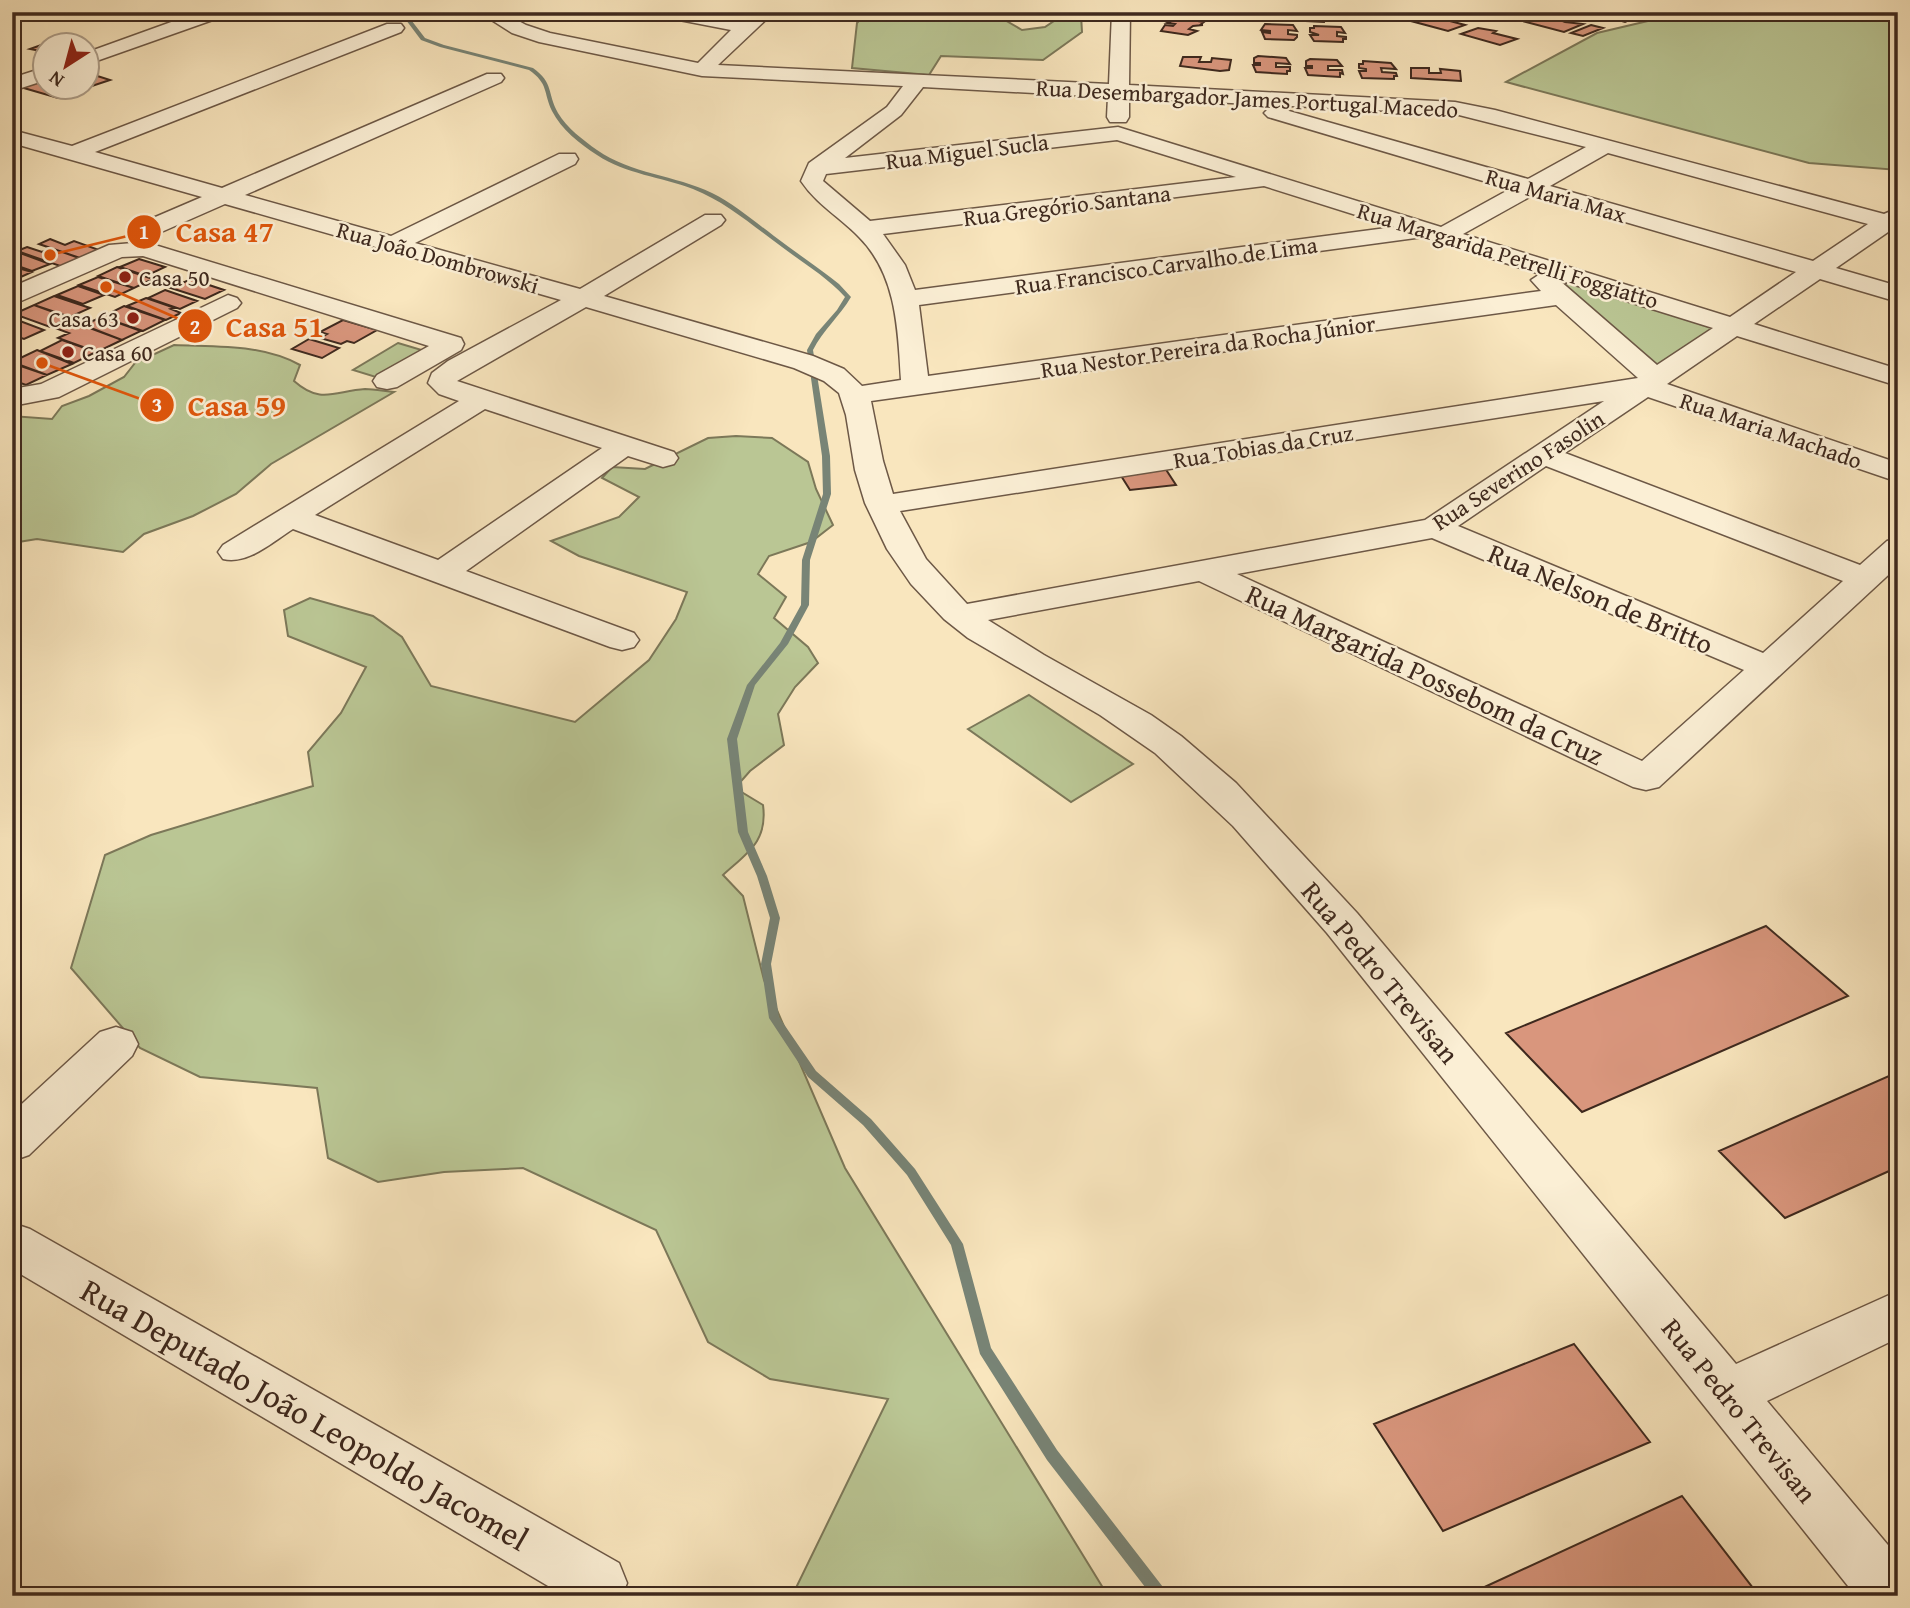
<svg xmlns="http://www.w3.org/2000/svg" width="1910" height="1608" font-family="'Gentium Book Plus',serif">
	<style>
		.green { fill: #bac694; stroke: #7c7859; stroke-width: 2 }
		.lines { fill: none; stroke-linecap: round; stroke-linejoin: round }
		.stream { fill: #788476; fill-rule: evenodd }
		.building { fill: #d9967d; stroke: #3e291e; stroke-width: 2 }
		.minor-casing { stroke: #6d5846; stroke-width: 3 }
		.minor { fill: #fbefd5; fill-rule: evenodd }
		.poi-dot { fill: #8f2418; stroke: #fbefd5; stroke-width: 2.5 }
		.labels { text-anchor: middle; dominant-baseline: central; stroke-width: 5; stroke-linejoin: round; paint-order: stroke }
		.far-street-label { font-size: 23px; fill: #3e291e; stroke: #fbefd5 }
		.far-poi-label { font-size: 23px; fill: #3e291e; stroke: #fbefd5; text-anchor: start }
		.street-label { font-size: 28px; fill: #3e291e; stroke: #fbefd5 }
		.near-street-label { font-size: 33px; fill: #3e291e; stroke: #fbefd5 }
		.leader { fill: none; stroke: #e0570d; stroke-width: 2.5 }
		.callout-dot { fill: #e0570d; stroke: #fbefd5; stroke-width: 2.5 }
		.mark-label { font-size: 21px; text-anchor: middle; font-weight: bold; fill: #fff }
		.callout-label { font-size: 30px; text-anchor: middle; font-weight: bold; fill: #e0570d; stroke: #fbefd5; stroke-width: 5; stroke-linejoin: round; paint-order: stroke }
	</style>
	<rect width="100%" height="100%" fill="#f9e6be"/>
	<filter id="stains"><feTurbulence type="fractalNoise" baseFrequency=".00286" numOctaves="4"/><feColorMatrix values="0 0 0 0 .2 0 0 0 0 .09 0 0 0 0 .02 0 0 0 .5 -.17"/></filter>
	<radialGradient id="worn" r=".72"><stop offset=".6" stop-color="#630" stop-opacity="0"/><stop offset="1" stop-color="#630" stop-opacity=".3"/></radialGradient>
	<path class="green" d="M866,12H1006L998,16L1022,30L1045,27L1057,19L1081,15L1082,32L1043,60L941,56L929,75L852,68L857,23Z
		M1686,12H1898V170L1809,163L1506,82L1597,33Z
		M1538,267L1723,326L1657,371Z
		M398,343L425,351L379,378L353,370Z
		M174,345C217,347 262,344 300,365L294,381C321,405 335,391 365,389C374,389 384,391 394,392L271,464L236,494L193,516L144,534L123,552L37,539L12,543V416L52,419L62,406L89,396L124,377L135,363Z
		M736,436L772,438L808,462L816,489L833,525L811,542L769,556L758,574L786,597L774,618L808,647L818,663L795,687L778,714L784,745L750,771L735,788L763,805C768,842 747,853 723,875L743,896L764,980L845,1168L1108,1596H792L888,1399L770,1379L708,1342L656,1230L523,1168L444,1172L378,1182L328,1158L317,1088L200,1077L140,1048L71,968L105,855L151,835L313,786L308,752L341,713L366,667L288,636L284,610L310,598L373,616L402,637L431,686L575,722L649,660L676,619L687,592L579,556L551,541L619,517L639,497L602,478L612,467L645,469L708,438Z
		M1029,695L1133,764L1071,802L968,729Z"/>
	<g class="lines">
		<path class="stream" d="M400,12H405L425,38L444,45L533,68C554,83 547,93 558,113C567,128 583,140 597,150C631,174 675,175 712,193C734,204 754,221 774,236C792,250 812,263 830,277L839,284L851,297C840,316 823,330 813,350L830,456L831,494L810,560L809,605L788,644L755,685L737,739L748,832L767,876L780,918L771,964L779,1017L816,1071L871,1119L915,1169L963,1244L991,1348L1057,1450L1166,1591L1168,1596H1152L1047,1460L980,1354L951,1245L907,1175L863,1125L808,1077L769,1018L761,964L770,918L757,876L738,832L727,739L747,685L780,643L801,605L802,560L823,494L822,456L807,350L816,334L837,310L845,297C827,277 803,263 782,247C753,226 726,202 693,189C661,177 626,174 597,155C580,144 561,129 552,111C543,92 549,84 529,70L440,47L421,40Z"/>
	</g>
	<path class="building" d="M1280,12L1307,15V12L1325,13L1324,22L1286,20L1279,19Z
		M1496,12H1531L1514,19Z
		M1597,12H1648L1649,13L1640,16L1635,15L1630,17L1634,18L1625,22L1594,13Z
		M1545,14L1565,22L1583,24L1564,32L1526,22Z
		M1428,15L1445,18L1442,19L1465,25L1448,31L1411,21Z
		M1178,18L1204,22L1200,25H1203L1193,26L1189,29L1197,31L1188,35L1161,31L1165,25L1173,26L1175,24L1167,23Z
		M1265,24L1293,25L1297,31L1288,30V34L1297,35V37L1294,40L1265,39L1262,32L1270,33V31L1261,30Z
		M1591,25L1603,28L1583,36L1571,33Z
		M1314,26L1341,27L1345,33L1337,32V36L1346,37V39H1343V42L1314,41L1310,35H1319L1310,32V28H1314Z
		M1478,28L1496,31L1493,33L1517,39L1500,45L1461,34Z
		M58,39L83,46H46V52L30,49Z
		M1258,56L1286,58L1290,64L1276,63V67H1290V71H1287V74L1256,72L1253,65H1260V63H1254V58Z
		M1183,57H1201L1199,62H1211L1212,58L1231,60L1229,70L1220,71L1180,66Z
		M1310,59L1337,60L1342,66H1328V70H1342L1343,74L1340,73V77L1308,75L1305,68H1312V66H1306V61Z
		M1363,61L1391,63L1396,69L1381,68L1382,72L1396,73L1397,76H1394V79L1362,78L1359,71H1366V69L1359,68V64H1363Z
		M1411,68H1429V73H1441L1440,69L1460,71L1461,81L1411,78Z
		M88,73L110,80L83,89L76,88H88Z
		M46,79V88L83,89L58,98L17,86Z
		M50,239L65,245L74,241L99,250L80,258L39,244Z
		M27,247L42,252L51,248L82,259L63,267L17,251Z
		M20,253L50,264L32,271L12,264V256Z
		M139,259L165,267L146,276L120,267Z
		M117,267L153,279L134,288L98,276Z
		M18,268L32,272L12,281V269Z
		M98,277L134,288L115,297L79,285Z
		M191,279L224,290L205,299L171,288Z
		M78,286L104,295L83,304L57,295Z
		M165,290L197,301L180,309L148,298Z
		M54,296L90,308L70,317L34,305Z
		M146,298L175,308L171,309L181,313L166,320L127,306Z
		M34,305L70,318L50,327L14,314Z
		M124,306L165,320L143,331L102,317Z
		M102,317L141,331L122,340L83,325Z
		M12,318L44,330L24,339L12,335Z
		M343,320L377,330L354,343L347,341L341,344L320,338L327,334L320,332Z
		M71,321L122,340L97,352L58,338L69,333L55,328Z
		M309,339L339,348L322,358L292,349Z
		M62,340L96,352L74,363L40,351Z
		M37,350L72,364L47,375L12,362Z
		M12,363L47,375L26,385L12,380Z
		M1163,465L1176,485L1130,490L1118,471Z
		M1766,926L1848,996L1582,1112L1506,1033Z
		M1898,1072V1167L1785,1218L1719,1151Z
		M1574,1344L1650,1442L1443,1531L1374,1424Z
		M1682,1496L1756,1592L1748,1596H1465Z"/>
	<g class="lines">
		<g class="minor-casing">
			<path id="minor" d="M199,12H226L224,16L88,64V52Z
				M479,12H502L526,25L550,33L698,63L731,30L669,18L660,12H699L741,21L753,12H774L718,65L1109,84L1112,12H1130L1129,85L1455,102L1495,110L1884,214L1898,208V232L1891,230L1836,268L1898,286V302L1820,279L1754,324L1898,369V386L1737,336L1667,384L1898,463V482L1648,397L1565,453L1860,565L1887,541L1898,538V566L1659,787L1646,790L1633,787L1199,581L988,620L1044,655L1151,715L1181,736L1236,783L1357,913L1736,1364L1898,1291V1338L1767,1401L1898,1557V1596H1856L1327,933L1233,826L1155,753L1100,715L968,638L944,619L911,584L887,549L865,503L855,470L846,415L839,393L824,381L794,368L586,307L457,381L674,452L678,458L674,464L663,467L628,456L466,571L634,633L639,640L634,647L622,650L610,647L293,529C272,542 248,565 223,559L218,552L223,545L459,401L439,394L428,383L432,373L448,361L561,300L225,204L150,237L141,239L132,237L129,232L132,227L202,197L12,143V130L72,146L387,24H401L404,28L401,32L95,152L222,188L487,74H501L504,78L501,82L245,195L391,236L559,154H575L578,159L575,164L415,243L580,289L705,215H721L725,220L721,225L604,296L813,356L844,369L862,386L901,380C898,330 897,275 859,237C840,217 817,205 801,181L809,163L887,107L903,86L702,76L539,42L512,33ZM923,87L1108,97L1107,117L1110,122H1126L1129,117V98L1455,114L1586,147L1528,179L1282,109H1268L1264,113L1268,117L1510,189L1441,227L1118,127L845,158L901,115ZM1117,140L1236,177L870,221L823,181L826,174ZM1608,153L1868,224L1813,261L1550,186ZM1264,186L1394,227L915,290L905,265L883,234ZM1533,195L1796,272L1730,317L1463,234ZM1423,237L1540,274L1531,280L1541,291L928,376L919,305ZM1559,280L1713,328L1657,365ZM1556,305L1638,378L893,494L883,461L871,401ZM1604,401L1425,520L967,604L926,559L900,511ZM485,409L602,448L438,560L315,515ZM1546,466L1843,581L1763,653L1458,526ZM1432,538L1744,670L1642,761L1237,574Z
				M46,67V80L12,91V78Z
				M145,242L461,338L464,344L461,350L397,387L387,389L377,387L373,381L377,375L429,346L143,256L122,257L12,305V287L109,245Z
				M228,295L237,298L241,303L237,308L59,397L12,406V389L41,384Z
				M116,1027L132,1032L138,1044L132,1056L29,1155L12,1161V1113L100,1032Z
				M12,1223L30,1229L619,1563L627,1583L622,1596H565L12,1269Z"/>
		</g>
		<use href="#minor" class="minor"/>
	</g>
	<g class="poi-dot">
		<circle cx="125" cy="277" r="7"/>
		<circle cx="133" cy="318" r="7"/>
		<circle cx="68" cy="352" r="7"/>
	</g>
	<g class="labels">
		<g class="far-street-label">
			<text transform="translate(1247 98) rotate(3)">Rua Desembargador James Portugal Macedo</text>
			<text transform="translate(967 151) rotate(-7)">Rua Miguel Sucla</text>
			<text transform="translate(1556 195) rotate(16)">Rua Maria Max</text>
			<text transform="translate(1067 205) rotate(-7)">Rua Gregório Santana</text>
			<text transform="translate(1508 255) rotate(17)">Rua Margarida Petrelli Foggiatto</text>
			<text transform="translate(438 257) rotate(16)">Rua João Dombrowski</text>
			<text transform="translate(1166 265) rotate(-8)">Rua Francisco Carvalho de Lima</text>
			<text transform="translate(1208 346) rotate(-8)">Rua Nestor Pereira da Rocha Júnior</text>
			<text transform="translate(1771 430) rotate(19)">Rua Maria Machado</text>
			<text transform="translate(1263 446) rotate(-9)">Rua Tobias da Cruz</text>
			<text transform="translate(1518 470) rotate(-33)">Rua Severino Fasolin</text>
		</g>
		<g class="far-poi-label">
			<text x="139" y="277">Casa 50</text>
			<text x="119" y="318" text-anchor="end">Casa 63</text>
			<text x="82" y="352">Casa 60</text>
		</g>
		<g class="street-label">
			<text transform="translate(1601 598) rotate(23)">Rua Nelson de Britto</text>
			<text transform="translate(1425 674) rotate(25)">Rua Margarida Possebom da Cruz</text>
			<text transform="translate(1381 972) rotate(50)">Rua Pedro Trevisan</text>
			<text transform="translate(1740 1410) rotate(51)">Rua Pedro Trevisan</text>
		</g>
		<g class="near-street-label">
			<text transform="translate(305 1414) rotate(30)">Rua Deputado João Leopoldo Jacomel</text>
		</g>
	</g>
	<path class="leader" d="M50 255L144 232M106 287L195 326M42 363L157 405"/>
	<g class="callout-dot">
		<circle cx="50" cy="255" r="7"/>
		<circle cx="106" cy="287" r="7"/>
		<circle cx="42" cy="363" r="7"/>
		<circle cx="144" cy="232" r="18"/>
		<circle cx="195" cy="326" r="18"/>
		<circle cx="157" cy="405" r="18"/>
	</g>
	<g class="mark-label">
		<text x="144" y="239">1</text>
		<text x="195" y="334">2</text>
		<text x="157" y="412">3</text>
	</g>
	<g class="callout-label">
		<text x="225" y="242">Casa 47</text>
		<text x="275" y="337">Casa 51</text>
		<text x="237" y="416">Casa 59</text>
	</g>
	<rect width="1910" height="1608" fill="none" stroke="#f9e6be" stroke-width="42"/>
	<rect x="14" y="14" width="1882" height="1580" fill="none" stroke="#3e291e" stroke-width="3.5"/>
	<rect x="21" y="21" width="1868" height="1566" fill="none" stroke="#3e291e" stroke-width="2"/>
	<g transform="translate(66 66) rotate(216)"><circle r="33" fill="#fbefd5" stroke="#afa08c" stroke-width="2"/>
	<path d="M0-5L12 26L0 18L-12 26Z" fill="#8f2418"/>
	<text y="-10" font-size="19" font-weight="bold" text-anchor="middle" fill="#3e291e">N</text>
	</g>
	<rect width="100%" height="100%" filter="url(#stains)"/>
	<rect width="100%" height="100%" fill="url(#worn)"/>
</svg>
